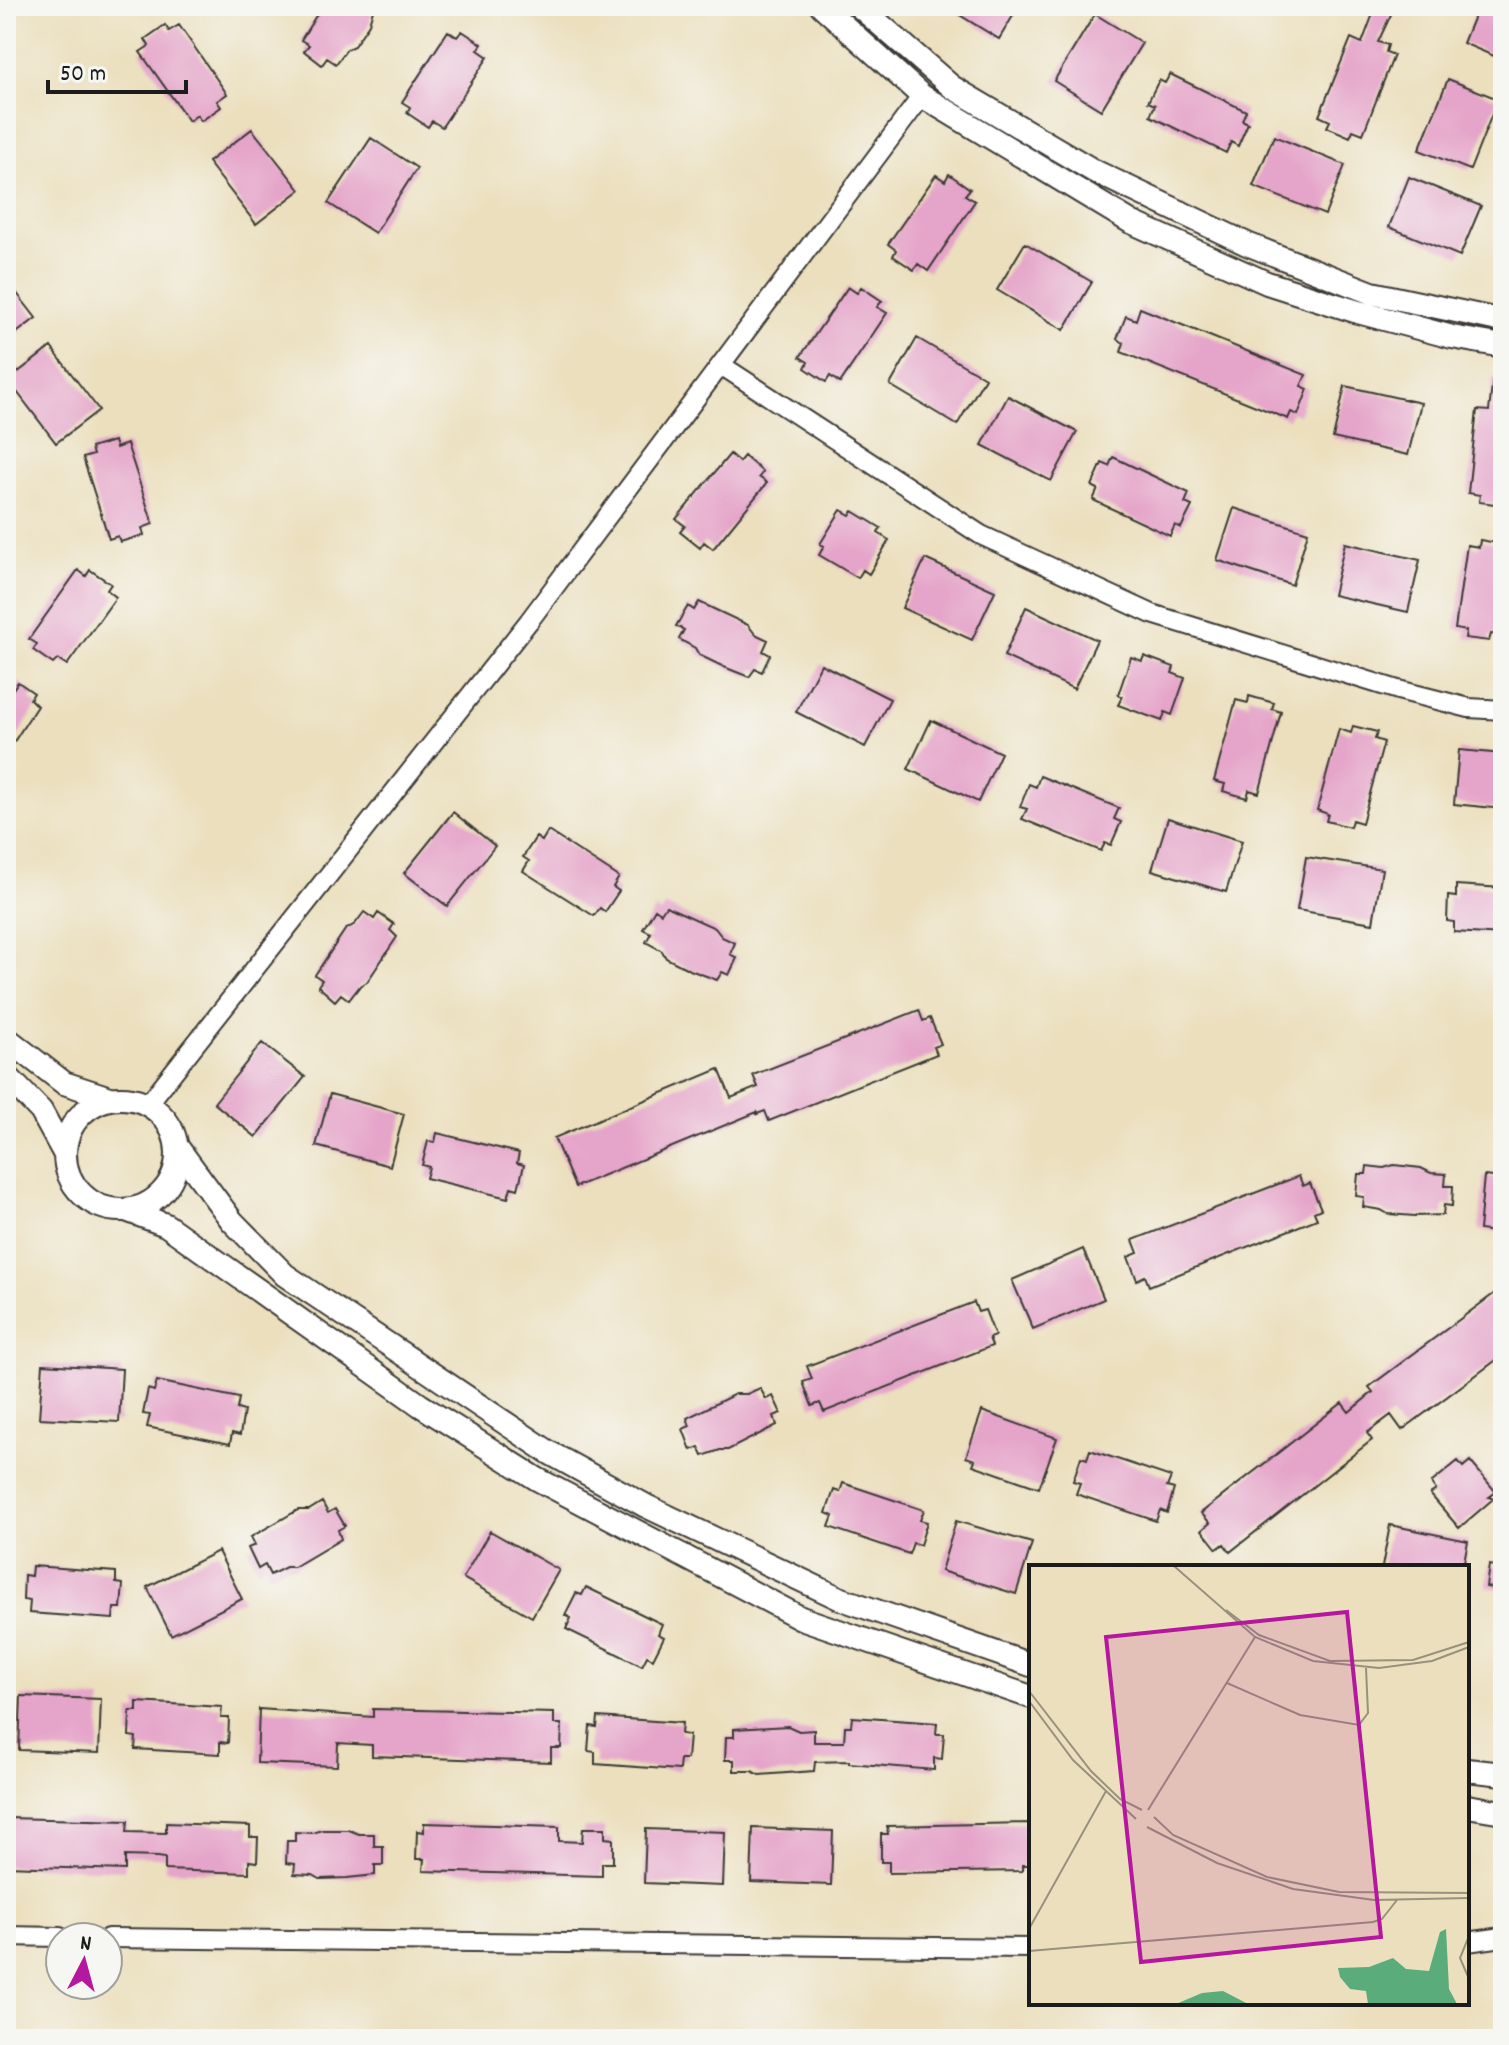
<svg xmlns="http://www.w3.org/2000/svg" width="1509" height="2045" font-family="Dekko,sans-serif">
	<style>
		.building { fill: #e5a4c9 }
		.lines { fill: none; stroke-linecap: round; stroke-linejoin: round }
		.minor-casing { stroke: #3b3934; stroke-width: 22 }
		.tertiary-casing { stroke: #3b3934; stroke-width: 26 }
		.minor { stroke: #fff; stroke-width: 18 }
		.tertiary { stroke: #fff; stroke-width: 22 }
		.inset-road { fill: none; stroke: #98917d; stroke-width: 2 }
		.view { fill: #b5179e; fill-opacity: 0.15; stroke: #b5179e; stroke-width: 4 }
		.inset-edge { fill: none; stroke: #1c1c1c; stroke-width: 4 }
	</style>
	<rect width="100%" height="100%" fill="#f6f6f2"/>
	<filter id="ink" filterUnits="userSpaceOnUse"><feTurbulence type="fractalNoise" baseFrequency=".0125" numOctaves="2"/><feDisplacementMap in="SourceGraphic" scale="16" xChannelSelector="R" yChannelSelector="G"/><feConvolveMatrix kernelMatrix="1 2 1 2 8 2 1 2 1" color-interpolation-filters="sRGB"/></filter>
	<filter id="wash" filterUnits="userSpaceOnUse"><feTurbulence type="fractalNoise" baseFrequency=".006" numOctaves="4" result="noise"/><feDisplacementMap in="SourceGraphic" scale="32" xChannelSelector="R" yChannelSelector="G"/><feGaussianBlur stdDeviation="1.8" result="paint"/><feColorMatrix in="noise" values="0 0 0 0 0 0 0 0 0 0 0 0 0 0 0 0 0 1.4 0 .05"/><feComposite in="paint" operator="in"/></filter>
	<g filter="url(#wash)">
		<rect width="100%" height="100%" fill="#ebdfbd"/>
		<g id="blocks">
			<path class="building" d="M322,6H374L369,24L354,46L347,49L336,64L327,58L322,65L304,51L309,45L301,40Z
				M945,6H1019L999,39Z
				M1376,6H1395L1378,42L1388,45L1386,52L1394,55L1363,134L1353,130L1350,137L1327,127L1330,121L1319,116L1351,38L1362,43Z
				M1478,6H1503V60L1463,43Z
				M1095,14L1142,43L1101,110L1054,81Z
				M165,25L169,31L179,25L227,94L217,101L221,107L201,121L197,115L189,121L140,52L149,46L145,39Z
				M448,31L457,37L462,31L482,44L478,50L488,57L442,127L432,121L428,127L407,113L410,107L402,102Z
				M1170,74L1246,111L1242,120L1248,123L1238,146L1231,142L1226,153L1150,116L1155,105L1148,102L1159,80L1165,83Z
				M1448,79L1498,99L1470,170L1419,150Z
				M252,129L300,190L256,224L208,162Z
				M1274,136L1345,165L1325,215L1253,186Z
				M371,138L417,168L375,233L328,203Z
				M949,174L970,189L965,195L975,201L928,271L918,264L914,270L893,256L896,250L888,244L936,175L945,181Z
				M1409,177L1481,206L1460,256L1389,227Z
				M1025,243L1092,282L1064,330L997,290Z
				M6,279L36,318L6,341Z
				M848,287L857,293L861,287L882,301L877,307L887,313L840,383L830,376L826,382L805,368L808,362L800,357Z
				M1140,308L1306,375L1301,386L1308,389L1298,415L1291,412L1288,419L1121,352L1124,343L1117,339L1126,316L1136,320Z
				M917,338L985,378L957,425L890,385Z
				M51,347L99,410L56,443L8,380Z
				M1493,378H1503V505L1479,502L1480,495L1468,493L1477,410L1489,411Z
				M1345,386L1421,403L1408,455L1333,438Z
				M1008,396L1077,432L1051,481L982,445Z
				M114,441L116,448L127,444L153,524L142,528L144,535L120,542L118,536L109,539L83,458L93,455L91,448Z
				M730,454L739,462L744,456L763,472L759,477L767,483L713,549L704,542L700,548L680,532L685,526L676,519Z
				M1113,457L1189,493L1185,503L1192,506L1181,528L1175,525L1170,536L1093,500L1098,489L1092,486L1102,463L1109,466Z
				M1234,508L1308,532L1292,585L1217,560Z
				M841,510L850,515L853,511L881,528L878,533L889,540L869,574L863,570L858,578L819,555L824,546L820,544Z
				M1480,540L1503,544V623L1501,635L1491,634L1489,641L1465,638L1466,631L1455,629L1467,545L1479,547Z
				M1345,543L1420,560L1408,612L1333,595Z
				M925,559L995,591L972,640L902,608Z
				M78,570L86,576L90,570L111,584L107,590L116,597L67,665L58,659L53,664L33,650L37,644L29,639Z
				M699,602L748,625L755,634L768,640L763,651L770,655L762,672L755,669L749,677L724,667L699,655L695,648L679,639L684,630L676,626L688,606L694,610Z
				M1026,607L1097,640L1074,689L1004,656Z
				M1144,656L1174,667L1172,673L1185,678L1172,715L1165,712L1162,721L1118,705L1122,697L1118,695L1131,657L1142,661Z
				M821,664L890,699L865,747L796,712Z
				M18,682L34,693L30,699L37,706L6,754V683L13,689Z
				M1249,696L1274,703L1272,709L1281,712L1259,793L1249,790L1247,798L1223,791L1225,784L1214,781L1236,700L1248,703Z
				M931,720L1001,753L978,802L908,769Z
				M1353,726L1377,732L1375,739L1384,742L1362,823L1352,820L1350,827L1326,821L1328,814L1317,810L1339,729L1351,733Z
				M1459,750L1503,754V809L1454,804Z
				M1040,776L1119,808L1114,819L1121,822L1111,845L1105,843L1101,851L1022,819L1027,809L1020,807L1029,784L1036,787Z
				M453,812L495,846L447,906L404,873Z
				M1168,818L1242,841L1226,892L1152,870Z
				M548,831L619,877L613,887L619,891L605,912L600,908L594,916L523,871L529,861L523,857L536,837L542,841Z
				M1306,857L1382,869L1373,923L1297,910Z
				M1456,885L1503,888V935L1454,932V922L1447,921L1448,896L1456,897Z
				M666,906L715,928L722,937L735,943L730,954L737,958L729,975L722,972L717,980L690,970L666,958L662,951L646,942L651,933L643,929L655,909L661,913Z
				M364,912L374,919L378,913L394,924L390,930L397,937L367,982L360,986L349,1000L341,994L335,1001L318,986L322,980L315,975L345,930L355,924Z
				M919,1010L923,1021L930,1018L941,1044L934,1047L937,1054L769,1121L765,1111L757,1114V1112L575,1187L554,1138L719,1069L731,1098L758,1087L753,1075Z
				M262,1043L305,1077L256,1137L214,1103Z
				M330,1094L404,1114L390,1166L316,1146Z
				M437,1133L519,1153L517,1163L524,1165L518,1189L511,1187L508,1198L426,1178L429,1167L422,1165L428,1141L435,1142Z
				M1394,1165L1421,1168L1431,1173L1446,1174L1445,1186H1453L1452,1206L1444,1205L1443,1215L1415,1216L1388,1214L1381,1210L1363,1207L1364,1197L1356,1196L1358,1174H1366L1367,1166L1384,1168Z
				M1299,1176L1303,1186L1310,1183L1321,1209L1314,1212L1317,1219L1149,1286L1145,1276L1137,1280L1128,1257L1138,1253L1133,1240Z
				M1484,1176L1503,1178V1233L1479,1230Z
				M1083,1249L1104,1299L1033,1329L1012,1280Z
				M1503,1287V1355L1402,1430L1391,1415L1367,1433L1372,1440L1230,1552L1224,1544L1217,1549L1202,1530L1210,1523L1201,1513L1342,1403L1349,1412L1373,1392L1369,1387Z
				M974,1302L978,1312L985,1310L995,1336L989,1338L992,1346L824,1412L820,1403L812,1406L803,1382L812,1379L807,1366Z
				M43,1364L122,1369L119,1422L39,1418Z
				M157,1381L239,1398L237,1409L244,1411L240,1435L232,1433L230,1444L147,1427L150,1415L143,1414L148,1389L154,1391Z
				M760,1388L766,1399L773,1396L781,1413L774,1416L777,1425L728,1450H720L703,1456L699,1447L691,1450L683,1429L690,1426L687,1418L735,1394H747Z
				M982,1411L1057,1438L1039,1488L973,1465L975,1460L966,1457Z
				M1090,1450L1171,1477L1167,1487L1174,1489L1167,1513L1160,1510L1156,1521L1076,1494L1080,1483L1073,1481L1081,1457L1087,1459Z
				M1458,1461L1463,1467L1470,1461L1496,1492L1489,1497L1493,1499L1459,1528L1430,1494L1436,1490L1431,1483Z
				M843,1483L924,1510L920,1520L927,1522L920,1545L913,1543L909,1554L829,1527L833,1516L826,1513L834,1490L840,1492Z
				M322,1502L328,1513L335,1509L345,1526L338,1530L341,1539L294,1567H286L270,1575L265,1565L258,1569L248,1548L255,1545L251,1537L298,1510H309Z
				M956,1521L1032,1543L1016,1594L941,1571Z
				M1390,1525L1468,1541L1463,1567H1382Z
				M490,1531L559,1570L532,1617L463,1578Z
				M218,1551L242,1599L171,1635L147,1587Z
				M1489,1565L1503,1567V1590L1486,1587Z
				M32,1566L116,1572V1583L123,1584L121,1608H114L113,1619L29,1613L30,1601L23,1600L24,1575L31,1576Z
				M586,1587L662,1624L658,1634L664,1637L653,1659L647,1656L642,1666L566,1629L571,1618L565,1615L576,1593L582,1595Z
				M21,1696L101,1699L99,1753L19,1750Z
				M137,1702L222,1707L221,1718H229L228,1743L220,1742V1754L135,1749L136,1737L129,1736L130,1711H137Z
				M259,1709L373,1717V1709L554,1713V1724H562L561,1748H551V1762L521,1761L372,1756V1745L338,1743L337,1766L257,1763Z
				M598,1717L682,1723L681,1734L689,1735L687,1759H680L679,1770L595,1764V1752L588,1751L590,1726L597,1727Z
				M852,1717L937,1723L936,1734H944L942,1759L934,1758V1770L849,1763V1761L815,1762L814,1771L759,1775L752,1771H734V1760H725L726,1737H734V1729L788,1726L799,1731L814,1730V1742H844L845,1726H851Z
				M6,1818L128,1821L127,1832L166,1833V1823L250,1826V1837H258L257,1862L249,1861V1873L165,1870V1858L158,1857L125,1856V1870L6,1866Z
				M424,1823L559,1827V1841L582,1842L583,1828H605V1838L613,1839V1863H602V1876L423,1871L424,1859H416L417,1831L424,1832Z
				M1031,1823V1865H1022V1871L889,1873V1862H881V1834H888L887,1826Z
				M753,1828L833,1831L831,1885L751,1882Z
				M646,1829L725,1832L723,1886L644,1883Z
				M322,1830H349L359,1834H374V1846H383V1865H375V1875L347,1878L320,1879L313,1875L294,1874L295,1864L286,1863L287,1841H295V1832L312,1833Z"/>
		</g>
	</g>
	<g filter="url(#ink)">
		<use href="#blocks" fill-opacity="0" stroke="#3b3934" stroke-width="2"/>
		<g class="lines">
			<g class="minor-casing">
				<path id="minor" d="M721,365L981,535L1152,614L1398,690L1469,708L1503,710
					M148,1104L529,621L922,96
					M6,1936L60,1937
					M108,1938L1031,1948
					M1467,1942L1503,1937"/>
			</g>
			<g class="tertiary-casing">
				<path id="tertiary" d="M822,6L922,96L1131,222L1267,283L1358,312L1452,337L1503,346
					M859,6L952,87L1094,171L1247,244L1372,293L1503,321
					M6,1038L64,1083L110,1098
					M6,1075L41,1111L64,1153
					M65 1154a56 56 0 1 1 112 0a56 56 0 1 1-112 0Z
					M178,1148L232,1221L285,1275L550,1453L646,1506L839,1598L1031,1665
					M126,1210L166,1225L420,1405L537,1479L801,1618L1031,1697
					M1467,1770L1503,1774
					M1467,1806L1503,1812"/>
			</g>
			<use href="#minor" class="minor"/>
			<use href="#tertiary" class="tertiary"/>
		</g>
	</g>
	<g transform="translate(1029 1565)">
		<rect width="440" height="440" fill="#ebdfbd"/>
		<path d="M417,364L420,424L428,439H339L337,426L321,424L311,412L309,403L340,402L364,393L377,404L400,406L411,367ZM194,426L219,439H147L173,428Z" fill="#5aac7a"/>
		<path class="inset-road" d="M145,1L226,72L284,96L350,103L403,96L440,82M197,45L230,70L301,96L384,95L440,77M198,118L271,150L330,160L339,148L337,103M0,126L62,206L91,234L113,245M0,136L44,195L107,254M119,245L226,72M125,252L144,270L238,312L310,327L440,328M118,262L188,298L264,324L345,335L440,333M0,364L77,226M440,371L431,393L440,414M0,386L344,357L353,354L368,335"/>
		<path class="view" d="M318,47L352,372L112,397L77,72Z"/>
		<rect width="440" height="440" class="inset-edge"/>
	</g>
	<rect width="1509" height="2045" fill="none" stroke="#f6f6f2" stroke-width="32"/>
	<g transform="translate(84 1961) rotate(6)"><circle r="38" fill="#f6f6f2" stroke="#9f9f9c" stroke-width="2"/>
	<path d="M0-6L14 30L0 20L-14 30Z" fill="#b5179e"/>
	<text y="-12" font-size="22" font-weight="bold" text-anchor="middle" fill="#1c1c1c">N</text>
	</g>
	<path d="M48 80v12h138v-12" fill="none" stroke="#1c1c1c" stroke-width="4"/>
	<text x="60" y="80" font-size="24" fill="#1c1c1c" stroke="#f6f6f2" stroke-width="6" paint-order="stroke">50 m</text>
</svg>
